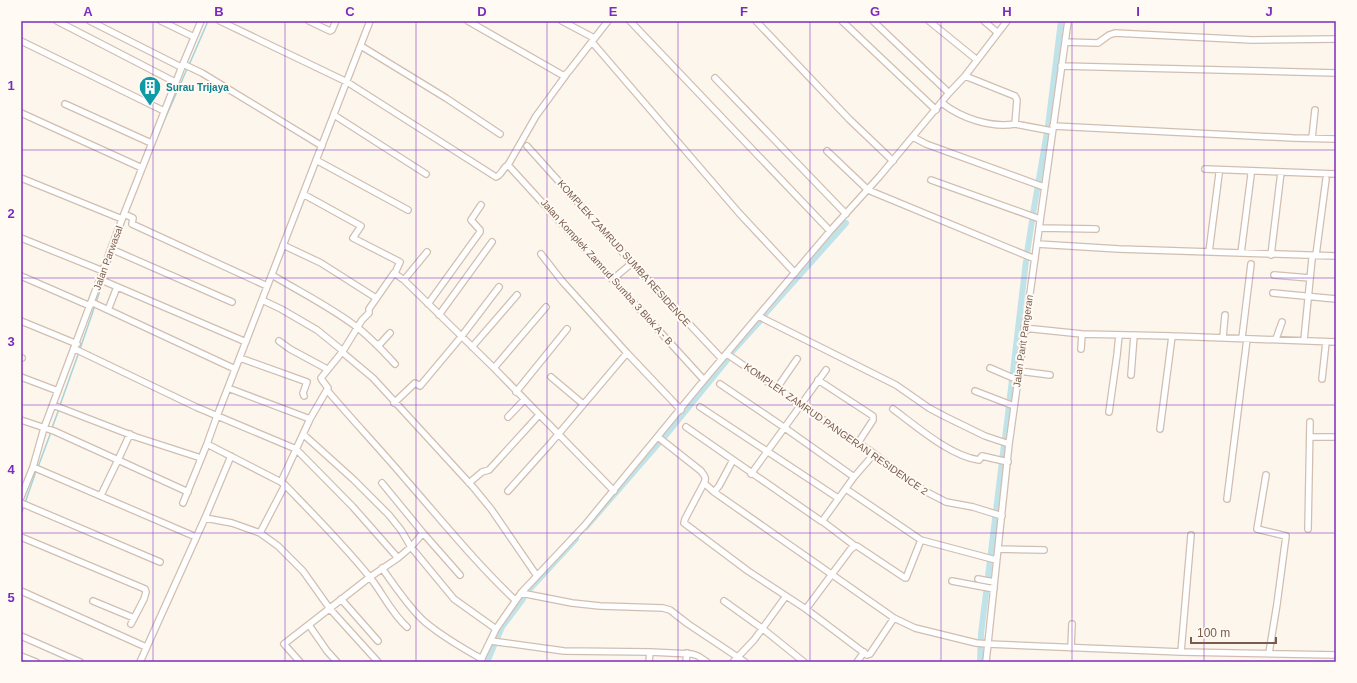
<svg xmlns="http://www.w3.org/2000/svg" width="1357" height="683" font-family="Helvetica,sans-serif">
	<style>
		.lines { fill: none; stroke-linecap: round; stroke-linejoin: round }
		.stream { stroke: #a5d3da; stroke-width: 1.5 }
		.canal { stroke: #bfe3e8; stroke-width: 6 }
		.minor-casing { stroke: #d1beb0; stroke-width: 8 }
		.minor { stroke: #fff; stroke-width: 5.5 }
		.grid { fill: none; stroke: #7b2cbf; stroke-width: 1; stroke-opacity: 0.55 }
		.labels { text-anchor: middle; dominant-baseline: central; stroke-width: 4; stroke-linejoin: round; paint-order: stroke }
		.culture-label { font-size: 10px; font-weight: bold; fill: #0d838f; stroke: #fffaf3; text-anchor: start }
		.street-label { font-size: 10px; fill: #7a5c4d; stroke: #fffaf3 }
		.neatline { fill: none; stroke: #7b2cbf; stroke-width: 1.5 }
		.grid-label { font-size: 13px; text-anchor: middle; font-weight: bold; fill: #7b2cbf }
	</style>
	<rect width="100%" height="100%" fill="#fdf6ec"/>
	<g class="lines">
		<path class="stream" d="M189,65L208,21
			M157,137L187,69
			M115,249L126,216
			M104,279L114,252
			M80,349L103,282
			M60,405L79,352
			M52,428L59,409
			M38,467L51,432
			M25,503L36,471
			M21,514L24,507"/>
		<path class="canal" d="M1033,214L1048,126L1061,21
			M1027,253L1032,221
			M764,315L846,223
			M731,353L760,321
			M665,436L727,360
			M1005,439L1026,261
			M586,527L658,444
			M529,590L576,539
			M487,662L502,627L523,599
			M980,662L981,634L1004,445"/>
		<g class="minor-casing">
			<path id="minor" d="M57,21L175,82
				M90,21L181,67
				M161,21L194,37
				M220,21L347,82L496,177C502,175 503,167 508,165L536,116L566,75
				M309,21L330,31L332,30L336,21
				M468,21L564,76L569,71L608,21
				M562,21L594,38
				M630,21L830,231
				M756,21L849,119L893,161
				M842,21L936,110
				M873,21L949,93
				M929,21L977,60
				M984,21L998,33
				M21,41L164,111
				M592,42L739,213L795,273
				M1065,42L1098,43L1109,35L1115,33L1252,40L1336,39
				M361,46L446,98L500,134
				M183,64L202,73L322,146
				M1061,66L1336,73
				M965,76L1015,96L1017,100L1015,124L1052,131
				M715,78L846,214
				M942,103C961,118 990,128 1015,124
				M65,104L151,143
				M21,113L142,168
				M334,115L426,174
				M1053,126L1293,138L1336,139
				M913,137L926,144L1044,187
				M1312,138L1315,110
				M527,146L632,263L722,359
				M827,151L868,190L1035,259
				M316,160L408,210
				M508,165L704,380
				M1205,169L1336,174
				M21,178L122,219
				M931,180L1040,219
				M303,194L361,226L353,238L400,262L395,273
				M124,214L133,218L132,224L267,286
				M1039,228L1096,229
				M21,238L103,271
				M1037,244L1119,249L1336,256
				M283,245L321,263L376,298
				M111,249L232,302
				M1209,252L1219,174L1218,170
				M1241,253L1251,175L1250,171
				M1271,255L1281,172
				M1316,255L1326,179
				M272,275C300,292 331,307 358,328C372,339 383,351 395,364
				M1274,275L1310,278
				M21,276L90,306
				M99,279L246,342
				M613,279L632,263
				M404,280L427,252
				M1273,293L1336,299
				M262,300L281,309L317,330L343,351
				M91,302L235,369
				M428,304L480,232V230L471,220L481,205
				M108,310L117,287
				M439,315L492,242
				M759,316L764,319L896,385L929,408L944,416L985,436L1009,444
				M21,321L77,344
				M1024,328L1082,334L1172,336L1336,342
				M1223,337L1225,315
				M1242,338L1251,264
				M1276,339L1282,322
				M1304,340L1312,259
				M279,341L290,349L327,369
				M377,344H380L390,333
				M472,347L517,295
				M75,349L196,407L296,449L353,507L398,558
				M1081,349L1082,334
				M342,352L373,378L473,487L491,509L537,576
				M627,353L681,410
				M727,354L801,405L869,450L923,490L946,502L973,507L1002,516
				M21,358H22
				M240,358L307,382L303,393L304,396
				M494,368L546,307
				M990,368L1018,380
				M1019,371L1050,375
				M1131,375L1134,335
				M21,377L58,391
				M551,377L583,404
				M1322,379L1326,342
				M818,380L873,416V420L858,443
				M720,384L785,428L854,477
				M228,388L310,419
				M777,388L797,359
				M327,390C353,421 381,450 407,481C443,522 476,563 515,600
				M975,391L1014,406
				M516,392L567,329
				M394,403L415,383L420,386L461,337L499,287
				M53,405L136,437L201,458
				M700,407L838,498
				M893,409C916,426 950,456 979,460L982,456L1008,462
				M1109,412L1117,355L1119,335
				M508,417L524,400
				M21,420L54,431L118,460L101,495
				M686,427L821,521L823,520L854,477L874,454
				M1160,429L1172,336
				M130,434L118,460L188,492
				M303,434L354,480L389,515L401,530L411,547L454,599L496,629
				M658,437L701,471C704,475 707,478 704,483L714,492L894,618L915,628L976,643L988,644L1181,652L1336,655
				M1311,437H1336
				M207,444L281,482
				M33,467L196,537
				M751,474L826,370
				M1266,475L1257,529L1286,536L1277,604L1269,653
				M382,483L423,533L460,575
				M469,483L482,472L489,470L539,415
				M704,483L685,519L684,523L748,571L806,609L867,655L870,654L894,618
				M285,485C313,514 342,543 368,575C382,591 390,612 407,627
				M846,489L921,540
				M508,491L550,444L627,353L562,281L541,254
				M714,492L719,486L733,460
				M21,497L33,467L44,428L124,214L183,64L201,21
				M1227,499L1247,339
				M21,503L160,562
				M183,503L207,444L217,416L370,21
				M205,518L232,523L260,533
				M822,521L855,546
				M1308,529L1310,422
				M21,537L145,589L146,592L144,599L131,624
				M998,549L1044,550
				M382,568C393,584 411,610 425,622C442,636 462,648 482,659
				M978,579L994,582
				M952,581L994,589
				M21,591L146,647
				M521,593L572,603L600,606L663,608L670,610L688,624L745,662
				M341,599L378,641
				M93,601L134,618
				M724,601L763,629L804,662
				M806,609L850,550L855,546H857L905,578H906L921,540L996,560
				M309,625L327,651L337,662
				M21,636L80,662
				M491,641L564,651L650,652L649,662
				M1071,648L1072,624
				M650,652L692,654L698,656L707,662
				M1181,652L1191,535
				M21,656L36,662
				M140,662L205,518L231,456
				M300,662L284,644L370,577L398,558L411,547L423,533
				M378,662L330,609L303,571L278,546L260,533L285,485L281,482L310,419L328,388L322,380L321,378L343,351L362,320L369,313V309L394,273L404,280L494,368L614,491
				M480,662L496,629L521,593L585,525L704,380L830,231L879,177L949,93L965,76L1007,21
				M686,662L687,653
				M733,662L754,640L786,596
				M857,662L864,652
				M986,662L1009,444L1068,21"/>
		</g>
		<use href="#minor" class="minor"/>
	</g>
	<path class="grid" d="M153,21V662M285,21V662M416,21V662M547,21V662M678,21V662M810,21V662M941,21V662M1072,21V662M1204,21V662M21,150H1336M21,278H1336M21,405H1336M21,533H1336"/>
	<defs>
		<g id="building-pin" transform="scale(1.15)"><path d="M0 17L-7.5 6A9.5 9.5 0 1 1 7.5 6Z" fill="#0f9aa8" stroke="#fffaf3"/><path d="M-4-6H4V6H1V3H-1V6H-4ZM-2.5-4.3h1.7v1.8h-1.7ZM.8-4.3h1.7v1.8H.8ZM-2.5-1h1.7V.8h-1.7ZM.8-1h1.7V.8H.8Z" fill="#fff"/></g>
	</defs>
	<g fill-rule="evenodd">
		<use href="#building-pin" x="150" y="87"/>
	</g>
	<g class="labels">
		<g class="culture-label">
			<text x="166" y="87">Surau Trijaya</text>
		</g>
		<g class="street-label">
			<text transform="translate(624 253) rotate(48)">KOMPLEK ZAMRUD SUMBA RESIDENCE</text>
			<text transform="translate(108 258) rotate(-70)">Jalan Parwasal</text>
			<text transform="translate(607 272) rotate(48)">Jalan Komplek Zamrud Sumba 3 Blok A - B</text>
			<text transform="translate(1023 341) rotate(-82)">Jalan Parit Pangeran</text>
			<text transform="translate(836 429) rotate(35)">KOMPLEK ZAMRUD PANGERAN RESIDENCE 2</text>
		</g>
	</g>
	<rect width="1357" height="683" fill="none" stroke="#fffaf3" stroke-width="44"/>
	<path d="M1191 637v6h85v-6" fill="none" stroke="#7a5c4d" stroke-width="2"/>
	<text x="1197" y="637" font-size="12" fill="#7a5c4d" stroke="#fffaf3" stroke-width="3" paint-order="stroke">100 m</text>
	<rect x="22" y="22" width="1313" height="639" class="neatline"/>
	<g class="grid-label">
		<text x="88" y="16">A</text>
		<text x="219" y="16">B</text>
		<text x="350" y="16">C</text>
		<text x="482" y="16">D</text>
		<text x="613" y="16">E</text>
		<text x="744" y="16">F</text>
		<text x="875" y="16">G</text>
		<text x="1007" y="16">H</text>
		<text x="1138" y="16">I</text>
		<text x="1269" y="16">J</text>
		<text x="11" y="90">1</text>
		<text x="11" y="218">2</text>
		<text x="11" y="346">3</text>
		<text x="11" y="474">4</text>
		<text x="11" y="602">5</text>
	</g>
</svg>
